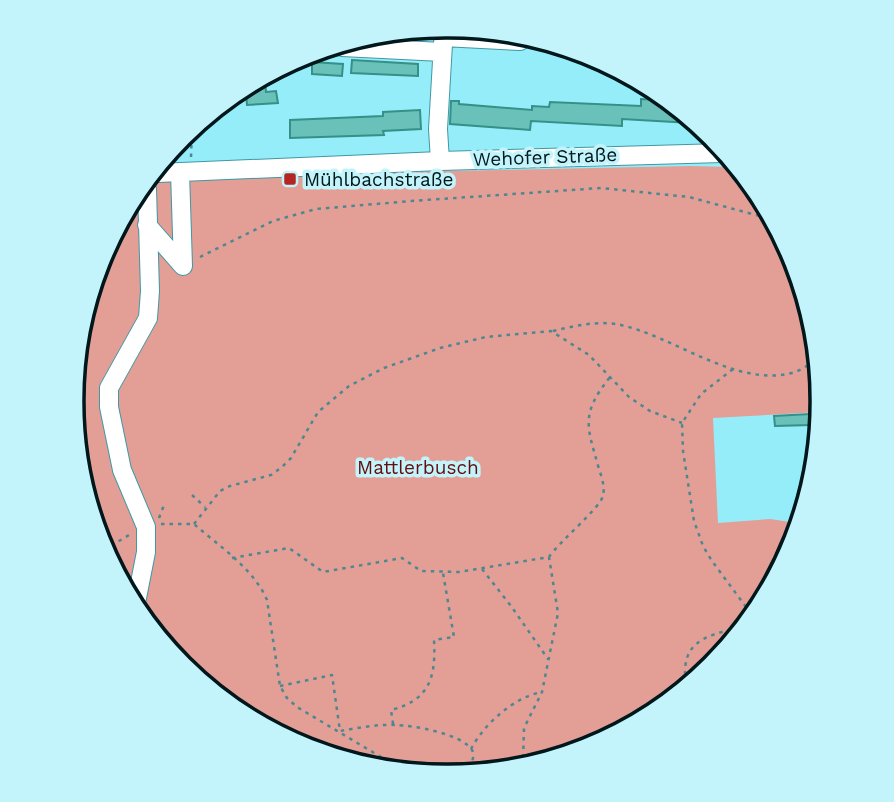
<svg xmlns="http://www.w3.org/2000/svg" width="894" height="802" font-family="'Work Sans',sans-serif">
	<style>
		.green { fill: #e39f96 }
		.building { fill: #6ac1b9; stroke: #359088; stroke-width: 2 }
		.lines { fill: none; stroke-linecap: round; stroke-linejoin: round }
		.minor-casing { stroke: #3f98a4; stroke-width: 20 }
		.path { stroke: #4f8790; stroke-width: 2.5; stroke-dasharray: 3.5 5; stroke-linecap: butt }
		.minor { stroke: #fff; stroke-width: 18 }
		.poi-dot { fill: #b52522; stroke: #c3f4fc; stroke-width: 2.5 }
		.labels { text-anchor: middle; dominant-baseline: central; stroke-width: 7; stroke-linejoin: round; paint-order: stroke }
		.street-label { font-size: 19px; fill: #00171b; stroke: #c3f4fc }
		.poi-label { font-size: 19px; fill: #00171b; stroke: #c3f4fc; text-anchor: start }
		.park-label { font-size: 19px; fill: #640d0c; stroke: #c3f4fc }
		.rim { fill: none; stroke: #00171b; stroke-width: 3.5 }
	</style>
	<rect width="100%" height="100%" fill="#96edfa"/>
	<path class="green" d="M690,166L733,167L793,258L822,401L820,412L713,418L718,523L770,519L797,523L793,545L712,666L590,747L447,776L303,747L182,666L101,544L72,401L101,257L155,177Z"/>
	<path class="building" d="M352,60L418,64V76L351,73Z
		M312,62L343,64L342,76L312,74Z
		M265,81L266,92L276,91L278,103L247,105L246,93Z
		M641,99L659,100L692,123L622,119V126L531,121L530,130L450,124L451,101H459V104L532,110V106L549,107L550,102L641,106Z
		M420,110L421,129L383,131L384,135L290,138V120L383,116V112Z
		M810,414L811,425L775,426L774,416Z"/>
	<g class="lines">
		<g class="minor-casing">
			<path id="minor" d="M443,37L520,41
				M342,47L442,52
				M440,161L438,129L444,27
				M180,172L183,266
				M158,173L440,161L723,153
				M147,225L183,266
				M137,598L146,552V527L122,470L109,407V388L148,318L150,291L147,189"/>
		</g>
		<path class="path" d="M191,157L192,129
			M200,257L273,221L316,209L411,201L601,188L689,197L767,218
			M553,331C574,326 595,321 616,324C672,334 737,390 795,372C801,370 808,365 814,362
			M733,369L701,394L682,423L683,451L694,521L703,546L712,561L749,611
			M192,495L205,507
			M159,518L164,505
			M161,524H194C219,546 254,569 267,600L280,686L287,698L297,707L396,766
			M194,524L220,491L230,486L271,475L282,467L291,458L318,412L349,386L384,368L440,348L486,337L551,331L589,355L629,397L650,411L682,423
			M104,550L129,535
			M549,557C559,542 600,508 603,496C605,487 602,478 599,469C587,426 580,415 610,377
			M232,558L289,548L323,572L402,558L421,571L459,572L549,557L558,613L542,692L524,728L523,761
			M482,569L511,606L548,659
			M686,683C680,643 704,636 737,628
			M280,686L332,675L340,731C358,728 377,724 395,725C413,725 462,734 472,750C475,755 472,761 471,766
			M393,724L391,710C430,700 436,677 434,640L454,637L443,573
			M471,749C484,724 514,697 542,692"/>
		<use href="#minor" class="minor"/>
	</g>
	<rect class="poi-dot" x="283" y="172" width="14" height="14" rx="3.5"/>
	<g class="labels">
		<g class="street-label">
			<text transform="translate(545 157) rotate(-2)">Wehofer Straße</text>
		</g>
		<g class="poi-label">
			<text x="304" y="179">Mühlbachstraße</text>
		</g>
		<g class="park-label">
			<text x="418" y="467">Mattlerbusch</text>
		</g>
	</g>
	<path d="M0 0H894V802H0ZM446 38H448A362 362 0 0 1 810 400V402A362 362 0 0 1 448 764H446A362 362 0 0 1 84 402V400A362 362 0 0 1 446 38Z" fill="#c3f4fc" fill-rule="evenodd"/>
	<path class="rim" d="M446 38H448A362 362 0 0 1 810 400V402A362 362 0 0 1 448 764H446A362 362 0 0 1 84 402V400A362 362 0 0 1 446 38Z"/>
</svg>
